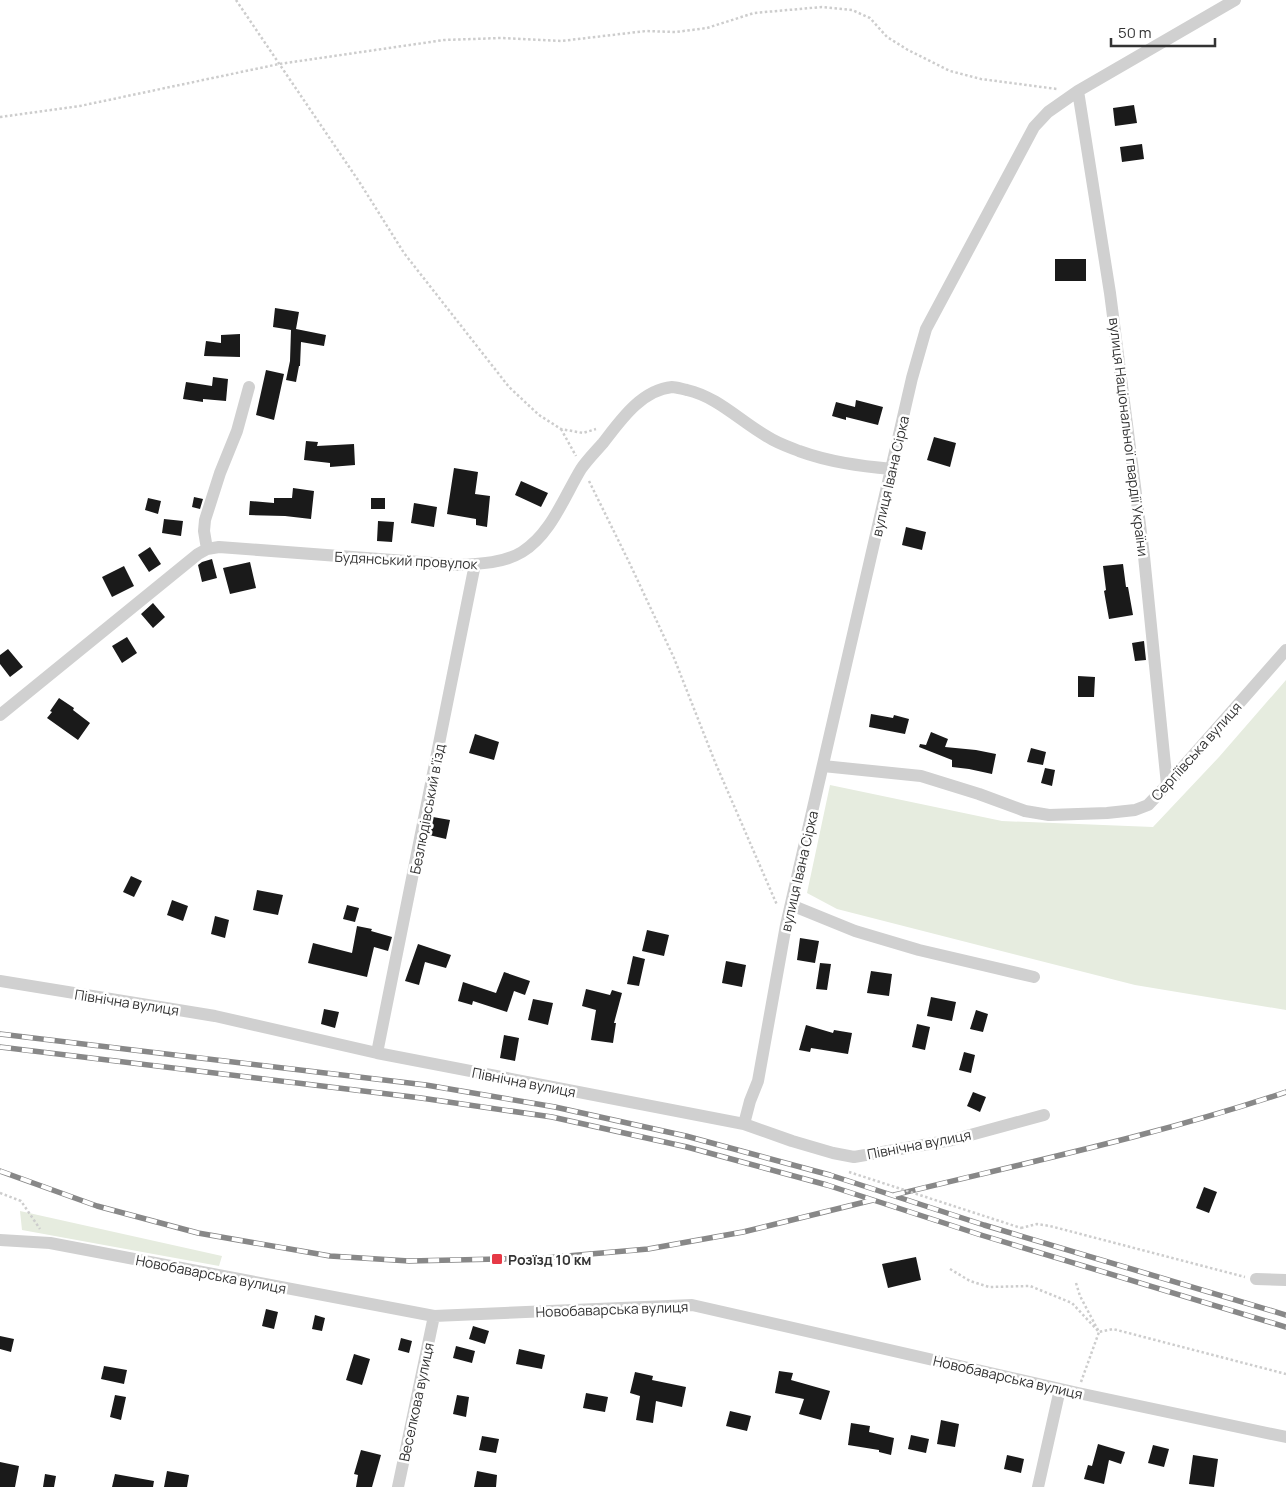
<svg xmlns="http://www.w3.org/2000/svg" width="1286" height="1487" font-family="Manrope,sans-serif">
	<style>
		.green { fill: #e6ecdf }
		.building { fill: #1a1a1a }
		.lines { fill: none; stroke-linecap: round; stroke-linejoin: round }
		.path { stroke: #cdcdcd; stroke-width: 2.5; stroke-dasharray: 2.5 2.5; stroke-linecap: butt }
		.street { stroke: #d0d0d0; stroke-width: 12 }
		.rail-casing { stroke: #888; stroke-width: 5.5 }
		.rail { stroke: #fff; stroke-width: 4; stroke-dasharray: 11; stroke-linecap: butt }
		.path-bridge { stroke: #cdcdcd; stroke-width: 2.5; stroke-dasharray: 2.5 2.5; stroke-linecap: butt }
		.poi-dot { fill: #e63946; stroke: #fff; stroke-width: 2 }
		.labels { text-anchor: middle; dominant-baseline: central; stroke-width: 5; stroke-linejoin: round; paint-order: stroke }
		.street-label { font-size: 14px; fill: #333; stroke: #fff }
		.poi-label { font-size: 14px; font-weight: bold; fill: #333; stroke: #fff; text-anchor: start }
	</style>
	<rect width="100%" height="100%" fill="#fff"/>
	<path class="green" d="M1286,680V1010L1135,985L837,909L807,893L830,785L1002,821L1153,827L1219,757Z
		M20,1211L222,1256L219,1266L22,1230Z"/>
	<path class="building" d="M1134,105L1137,123L1115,126L1113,108Z
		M1142,144L1144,159L1122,162L1120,147Z
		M1055,259H1086V281H1055Z
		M275,308L299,312L296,329L326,335L324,346L301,342L300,366H299L296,382L286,380L290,361L291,330L273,327Z
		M240,334V357L204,356L206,341L221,343V335Z
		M266,370L284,374L274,420L256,415Z
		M213,377L228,379L226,401L203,399V402L183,399L186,382L212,386Z
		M856,400L883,407L878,425L846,417V420L832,416L836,402L855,407Z
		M934,437L956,443L950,467L927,460Z
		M306,441L318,442L317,446L354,444L355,465L330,467V463L304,460Z
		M454,468L478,472L475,494L490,496L487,527L476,525V519L447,514Z
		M521,481L548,493L541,507L515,495Z
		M293,488L314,491L311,519L285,516L249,515L250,501L274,503V498H292Z
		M194,497L203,499L200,509L192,507Z
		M148,498L161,501L158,514L145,510Z
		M371,498H385V509H371Z
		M414,503L437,507L434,527L411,523Z
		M164,519L183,521L181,536L162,533Z
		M378,521L394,522L392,542L377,541Z
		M906,527L926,532L922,550L902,545Z
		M150,547L161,564L149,572L138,555Z
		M212,559L217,578L202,582L198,565L202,562Z
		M250,562L256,588L230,594L223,568Z
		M1123,564L1126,587H1128L1133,615L1109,619L1104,591L1106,590L1103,566Z
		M124,566L134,586L112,597L102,577Z
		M153,603L165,617L153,628L141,614Z
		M127,637L137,653L122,663L112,646Z
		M1144,641L1146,660L1135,661L1132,643Z
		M8,649L23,667L10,677L0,664V655Z
		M1078,676L1095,677L1094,697H1078Z
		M59,698L74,708L73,710L90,723L78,740L47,718L52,712L50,711Z
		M871,714L893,718L894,715L909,719L905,734L869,727Z
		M931,732L948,739L945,747L976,750L996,754L992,774L969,769L952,767V760L919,747L920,744L926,745Z
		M475,734L499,742L494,760L469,753Z
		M1031,748L1046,752L1043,765L1027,762Z
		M1045,768L1055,770L1052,786L1041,783Z
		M433,817L450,820L446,839L429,835Z
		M131,876L142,881L134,897L123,892Z
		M257,890L283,895L278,915L253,910Z
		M172,900L188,906L183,921L167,915Z
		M347,905L359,908L355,922L343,919Z
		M215,916L229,920L225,938L211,934Z
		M357,926L372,929L371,931L392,937L388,951L374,947L367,977L308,963L313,943L352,953Z
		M647,930L669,935L664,956L642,951Z
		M800,938L819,941L815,963L797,960Z
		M418,944L451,955L446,968L425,962L419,985L405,981Z
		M633,956L645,959L639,986L627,984Z
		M726,961L746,965L742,987L722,983Z
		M820,963L831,964L827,990L816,989Z
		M871,971L892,974L889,996L867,993Z
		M504,972L530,981L525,995L514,991L507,1012L473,1001L472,1005L458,1001L463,982L496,993Z
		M586,989L610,995L612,990L622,993L614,1023H616L613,1043L591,1040L596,1010L582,1006Z
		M931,997L956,1002L952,1021L927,1016Z
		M533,999L553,1003L548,1025L528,1020Z
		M324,1009L339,1012L335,1028L321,1024Z
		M976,1010L988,1014L983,1032L970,1029Z
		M917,1024L930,1027L925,1050L912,1047Z
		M806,1025L833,1033L834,1030L852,1033L848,1054L811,1048L810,1052L799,1050Z
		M504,1035L519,1038L515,1061L500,1058Z
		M964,1052L975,1055L971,1073L959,1070Z
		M973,1092L986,1097L980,1112L967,1106Z
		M1204,1187L1217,1192L1209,1213L1196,1208Z
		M916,1257L921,1280L888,1288L882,1264Z
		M266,1309L278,1312L274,1329L262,1326Z
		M315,1315L325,1318L322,1331L312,1329Z
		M473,1326L489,1331L485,1344L469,1339Z
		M0,1336L14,1339L11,1352L0,1349Z
		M401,1338L412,1341L409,1353L398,1350Z
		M456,1346L475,1351L472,1363L453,1358Z
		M519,1349L545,1355L542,1369L516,1364Z
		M354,1354L370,1359L362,1385L346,1380Z
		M104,1366L127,1370L124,1384L101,1379Z
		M779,1371L793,1373L791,1380L830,1391L821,1420L799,1414L804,1399L775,1393Z
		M635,1372L653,1376L652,1380L686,1387L682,1407L656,1401L653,1423L636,1420L640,1396L630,1393Z
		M586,1393L608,1397L605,1412L583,1408Z
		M115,1395L126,1397L121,1420L110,1417Z
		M457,1395L469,1397L466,1417L453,1414Z
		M730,1411L751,1416L747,1431L726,1426Z
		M941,1420L959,1424L955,1447L937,1444Z
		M851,1423L870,1426L869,1432L894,1438L891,1455L879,1452V1450L848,1445Z
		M911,1435L929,1439L926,1453L908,1449Z
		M482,1436L499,1439L496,1453L479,1450Z
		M1098,1444L1125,1452L1121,1464L1109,1460L1104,1484L1084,1479L1088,1465L1092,1466Z
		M1153,1445L1169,1449L1164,1467L1148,1463Z
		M361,1450L381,1455L372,1487H356L358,1475L354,1474Z
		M1007,1455L1024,1459L1021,1473L1004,1469Z
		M1193,1455L1218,1459L1214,1487L1189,1484Z
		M0,1462L19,1466L15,1487H0Z
		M167,1471L189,1475L187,1487H164Z
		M477,1471L497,1475L496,1487H474Z
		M45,1474L56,1476L54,1487H43Z
		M115,1474L154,1481L153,1487H112Z"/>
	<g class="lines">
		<path class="path" d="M236,0L360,183L404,253L509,387L539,415L561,429L583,433L596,429
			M0,117L80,106L279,64L444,40L501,38L561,41L646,31L676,32L707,28L754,13L822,7L852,10L870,18L887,37L908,50L950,71L981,79L1057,89
			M561,429L576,456
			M589,481L629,562L674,658L715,762L777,905
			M0,1193L21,1201L40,1229
			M1021,1228L1037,1224L1050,1226L1245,1277
			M950,1269L970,1281L989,1287L1030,1286L1072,1303L1099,1332L1113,1329L1286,1374
			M1076,1283L1080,1296L1099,1332L1081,1382"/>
		<path class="street" d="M1078,91L1110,293L1144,556L1167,785
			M207,549L204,531L205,520L220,473L237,431L249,387
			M0,715L198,554L207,549L219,547L459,565C480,564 504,563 522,552C551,534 564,497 581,469C587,460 596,451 603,443C620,421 641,390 672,387C676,387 682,389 687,390C718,397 741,422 768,437C777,443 789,447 799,451C829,462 860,466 892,469
			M823,766L921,776L979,794L1025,811L1049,815L1107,813L1135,810L1148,805L1167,785L1286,650
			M791,905L855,931L919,950L1034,977
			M0,981L215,1016L377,1053L744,1124L792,1141L833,1153L854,1157L952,1140L1044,1115
			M377,1053L475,564
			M744,1124L750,1101L758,1081L786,925L912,378L926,329L1034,127L1048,112L1078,91L1235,0
			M0,1240L50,1243L434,1316L692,1305L1078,1393L1286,1437
			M1256,1279L1286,1280
			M398,1487L434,1316
			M1038,1487L1060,1389"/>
		<g class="rail-casing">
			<path id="rail" d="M0,1034L426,1085L555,1107L686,1136L830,1175L984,1225L1286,1315
				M0,1047L421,1098L552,1117L687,1147L827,1185L981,1235L1286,1327
				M0,1171L97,1206L198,1233L330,1256L409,1261L544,1258L648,1249L743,1232L873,1200
				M894,1195C1025,1163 1158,1135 1286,1092"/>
		</g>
		<use href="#rail" class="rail"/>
		<path class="path-bridge" d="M849,1172L1021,1228"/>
	</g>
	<rect class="poi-dot" x="491" y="1253" width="12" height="12" rx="2.5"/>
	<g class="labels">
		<g class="street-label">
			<text transform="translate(1129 437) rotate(83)">вулиця Національної гвардії України</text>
			<text transform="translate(890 476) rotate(-77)">вулиця Івана Сірка</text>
			<text transform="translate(406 560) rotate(3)">Будянський провулок</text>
			<text transform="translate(1196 751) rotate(-48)">Сергіївська вулиця</text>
			<text transform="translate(427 809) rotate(-79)">Безлюдівський в'їзд</text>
			<text transform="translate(799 871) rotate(-77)">вулиця Івана Сірка</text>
			<text transform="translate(127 1002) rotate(9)">Північна вулиця</text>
			<text transform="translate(524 1082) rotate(11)">Північна вулиця</text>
			<text transform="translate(919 1144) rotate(-11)">Північна вулиця</text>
			<text transform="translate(211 1274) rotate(11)">Новобаварська вулиця</text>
			<text transform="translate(612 1309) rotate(-2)">Новобаварська вулиця</text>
			<text transform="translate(1008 1377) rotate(13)">Новобаварська вулиця</text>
			<text transform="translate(416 1402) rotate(-78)">Веселкова вулиця</text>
		</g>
		<g class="poi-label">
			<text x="508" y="1259">Розїзд 10 км</text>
		</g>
	</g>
	<path d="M1111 38v8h104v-8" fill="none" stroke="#333333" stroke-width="2.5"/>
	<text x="1118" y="38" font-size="15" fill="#333333" stroke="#ffffff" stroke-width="4" paint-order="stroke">50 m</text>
</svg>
